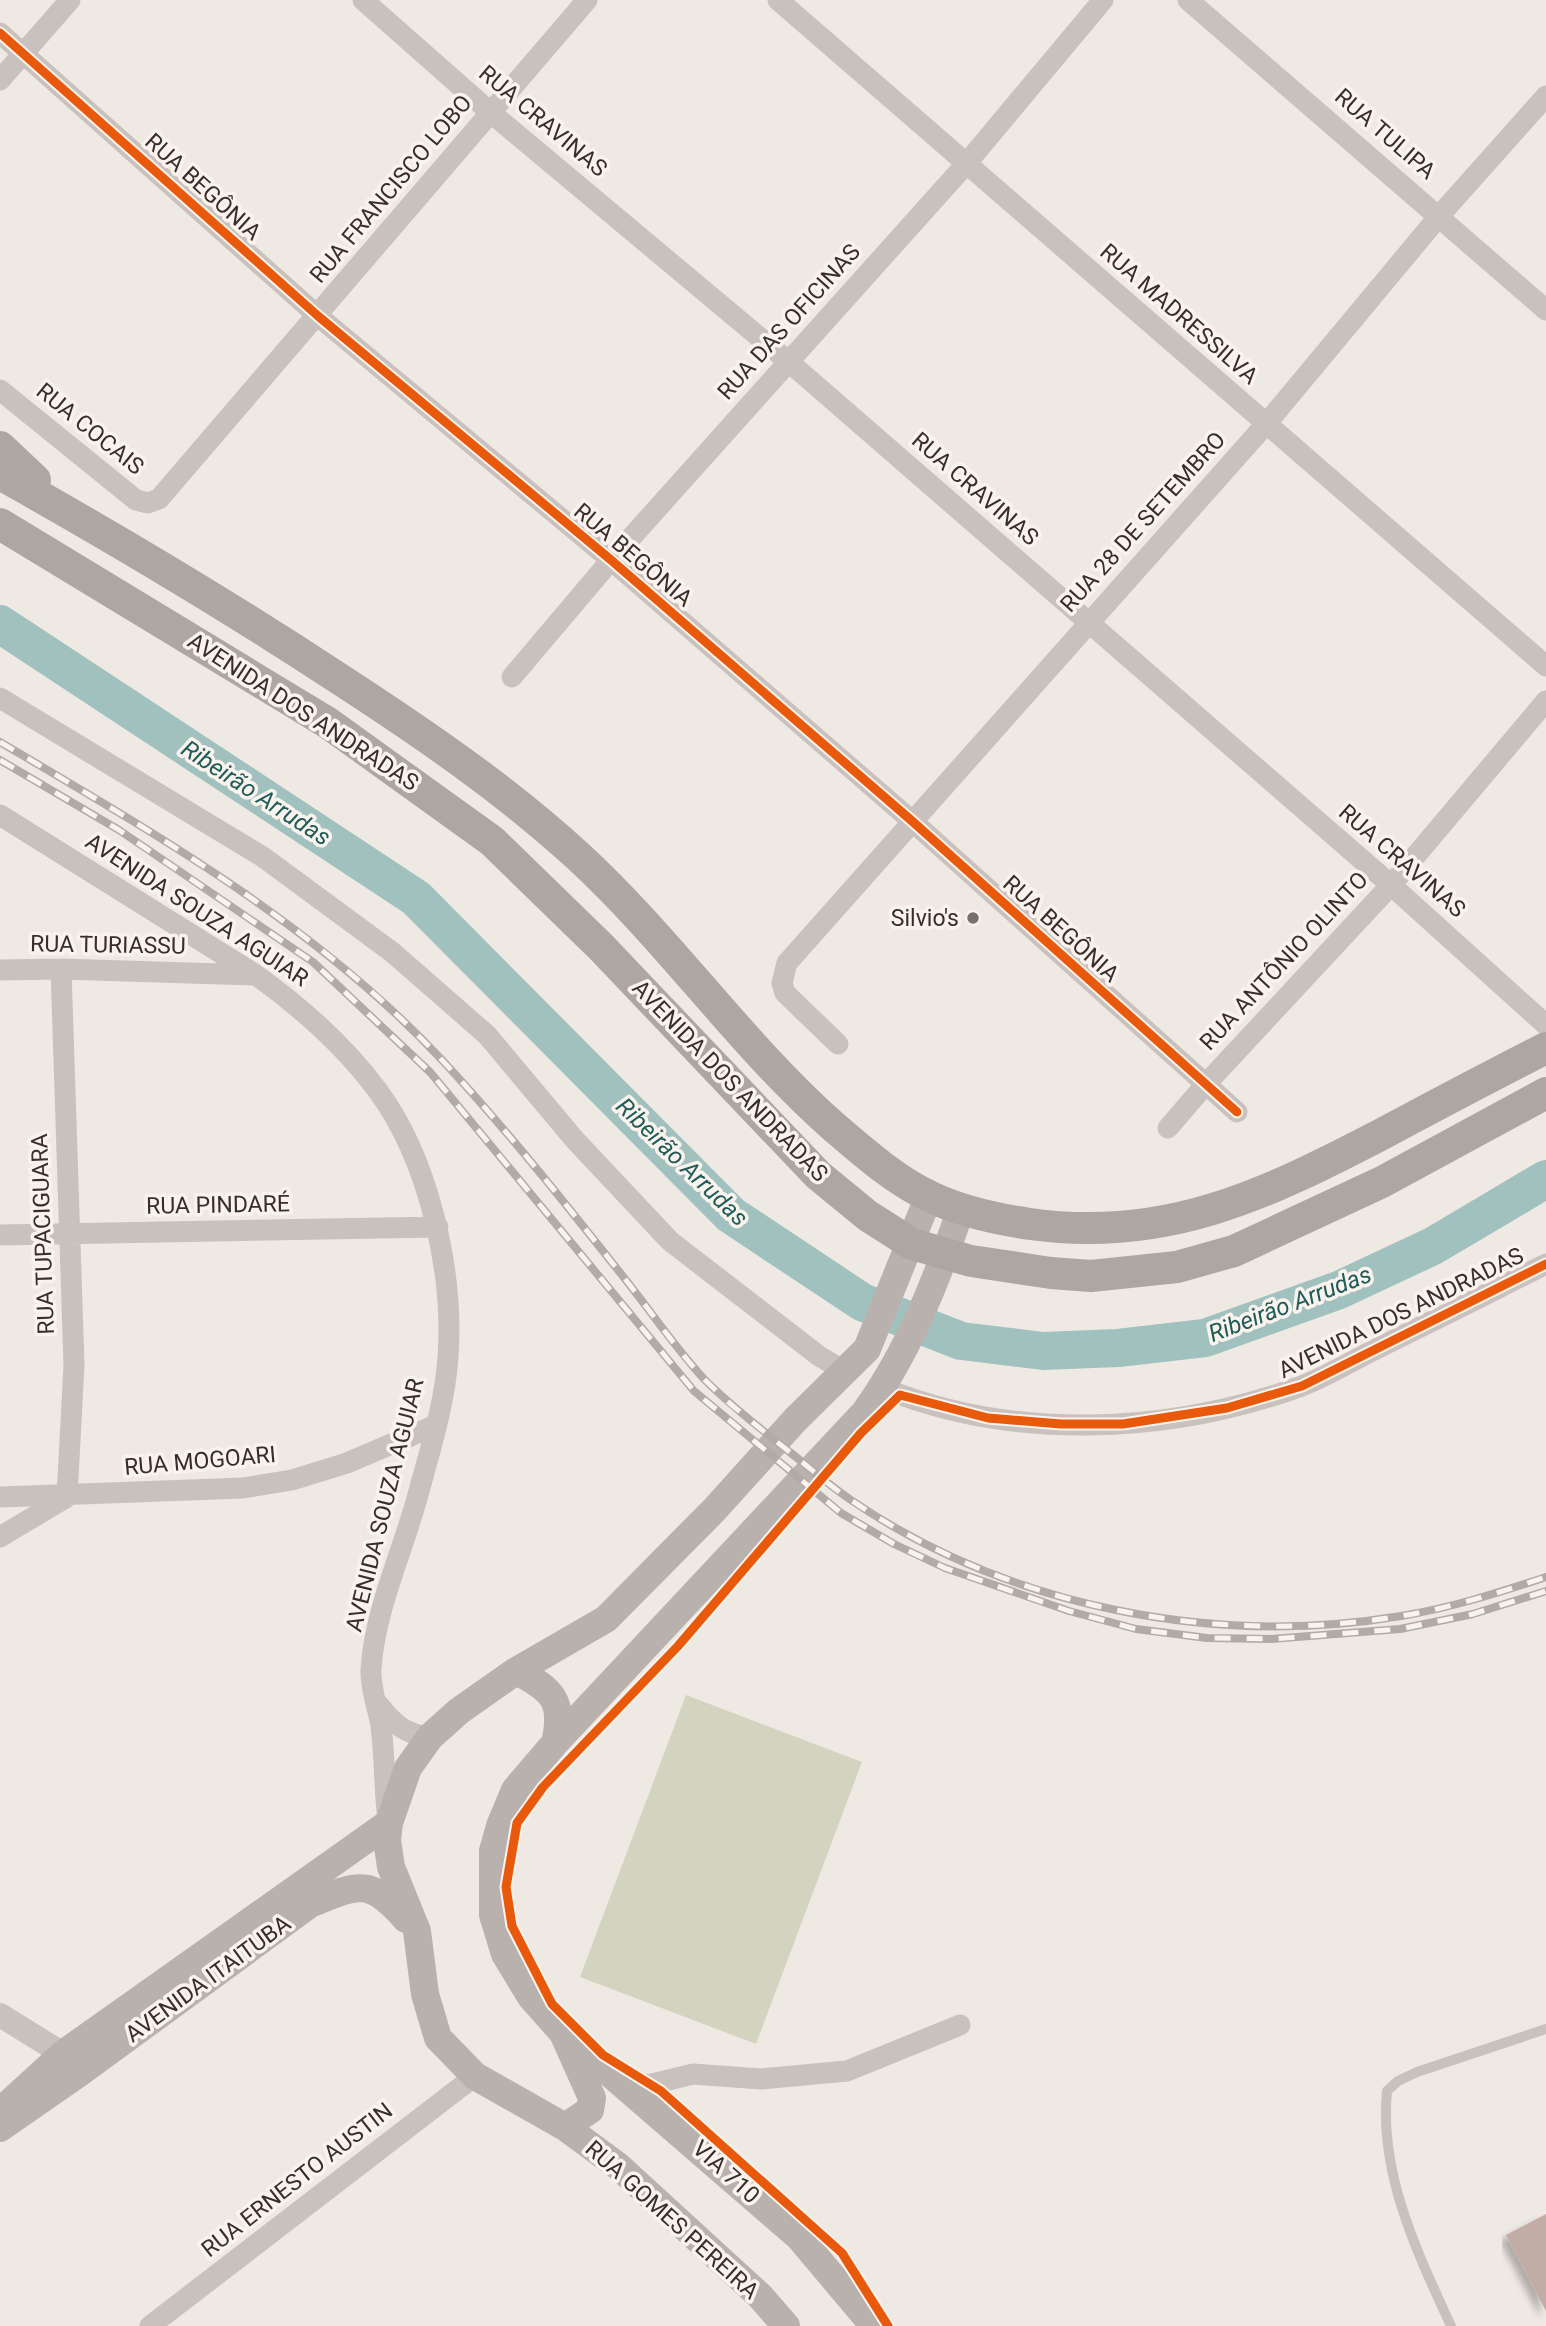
<svg xmlns="http://www.w3.org/2000/svg" width="1546" height="2326" font-family="Roboto,sans-serif">
	<style>
		.green { fill: #d2d4bf }
		.lines { fill: none; stroke-linecap: round; stroke-linejoin: round }
		.river { stroke: #a1c1be; stroke-width: 38 }
		.building { fill: #c2aca6; filter: url(#shadow) }
		.service { stroke: #c9c1bd; stroke-width: 10 }
		.minor { stroke: #c9c1bd; stroke-width: 21 }
		.tertiary { stroke: #c9c1bd; stroke-width: 24 }
		.secondary { stroke: #b9b1ae; stroke-width: 28 }
		.primary { stroke: #aea6a2; stroke-width: 32 }
		.rail-casing { stroke: #b1aaa7; stroke-width: 8 }
		.rail { stroke: #faf3ed; stroke-width: 5; stroke-dasharray: 16; stroke-linecap: butt }
		.cycleway-casing { stroke: #faf3ed; stroke-width: 13 }
		.cycleway { stroke: #e8590c; stroke-width: 9 }
		.poi-dot { fill: #796f6c; stroke: #faf3ed; stroke-width: 2.5 }
		.labels { text-anchor: middle; dominant-baseline: central; stroke-width: 7; stroke-linejoin: round; paint-order: stroke }
		.street-label { font-size: 23px; fill: #3a2e2b; stroke: #faf3ed }
		.poi-label { font-size: 23px; fill: #3a2e2b; stroke: #faf3ed; text-anchor: end }
		.water-label { font-size: 24px; font-style: italic; fill: #205c59; stroke: #faf3ed }
	</style>
	<defs>
		<filter id="shadow"><feDropShadow dx="-6" dy="6" stdDeviation="3.5" flood-color="#0004"/></filter>
	</defs>
	<rect width="100%" height="100%" fill="#efe9e4"/>
	<path class="green" d="M686,1695L862,1762L756,2044L580,1977Z"/>
	<g class="lines">
		<path class="river" d="M0,624L416,898L731,1215L862,1302L961,1341L1043,1351L1118,1348L1205,1338L1339,1290L1433,1246L1546,1179"/>
	</g>
	<path class="building" d="M1546,2214V2311L1506,2235Z"/>
	<g class="lines">
		<path class="service" d="M1451,2326C1417,2252 1379,2174 1387,2091L1398,2081L1417,2072L1546,2029"/>
		<path class="minor" d="M363,0L490,112L789,362L1391,885L1546,1025
			M778,0L1546,666
			M1188,0L1546,310
			M0,33L318,316L611,560L912,821L1237,1112
			M0,80L70,0
			M0,390L136,500L148,503L159,499L587,0
			M512,677L611,560L966,164L1103,0
			M0,698L263,857L392,952L487,1035L575,1140L670,1241L819,1356L846,1372
			M0,815L256,975C302,1008 344,1045 378,1091C429,1160 454,1272 448,1357C445,1402 431,1447 419,1491C404,1549 375,1608 371,1669C370,1689 378,1707 381,1726C385,1758 384,1789 388,1821
			M0,970L61,969L253,975
			M838,1044L785,993L782,983L787,963L1266,424L1440,215L1546,96
			M1168,1128L1205,1085L1391,885L1546,701
			M0,1235L438,1227
			M883,1388C1013,1441 1168,1434 1299,1387C1327,1377 1353,1360 1380,1347C1435,1320 1491,1292 1546,1264
			M0,1497L243,1488L292,1480L347,1463L436,1425
			M0,1537L67,1497L74,1365L61,969
			M378,1704C394,1724 404,1734 430,1737
			M626,2086L652,2084L693,2074L761,2079L847,2071L960,2025
			M150,2326L475,2076"/>
		<path class="tertiary" d="M0,2015L63,2054L75,2065"/>
		<path class="secondary" d="M516,1671C552,1689 565,1701 555,1743
			M569,2038L799,2237L874,2326
			M3,2109L63,2054L389,1823
			M565,2127L590,2110L592,2098L563,2033L531,1997L505,1954L493,1915V1851L500,1826L515,1790L555,1743L865,1412C909,1351 937,1279 961,1209
			M0,2128L82,2071L310,1904C359,1884 369,1877 406,1919
			M786,2326L760,2296L618,2166L565,2127L475,2076L438,2038L425,1994L417,1931L391,1867L387,1840L389,1823L408,1768L430,1737L459,1711L516,1671L606,1619L715,1509L796,1419L867,1349L929,1196"/>
		<path class="primary" d="M0,447L35,480
			M0,474C116,539 230,607 341,680C424,734 506,790 579,857C670,941 741,1045 834,1127C863,1152 896,1181 931,1197C962,1212 996,1219 1030,1224C1165,1243 1265,1195 1382,1134C1436,1105 1491,1076 1546,1048
			M0,524L328,723L492,841L601,947L818,1175L868,1216L912,1244L971,1261L1051,1273L1091,1276L1177,1267L1234,1251L1382,1182L1546,1093"/>
		<g class="rail-casing">
			<path id="rail" d="M0,742C156,834 317,926 442,1060C508,1131 569,1208 629,1284C654,1316 678,1351 705,1380C731,1406 762,1430 791,1453C811,1469 830,1486 851,1500C1008,1607 1214,1647 1401,1616C1450,1608 1498,1593 1546,1577
				M0,760L119,830L313,962L430,1072L694,1391L841,1513L894,1544L945,1568L1069,1611L1136,1629L1207,1638L1271,1639L1400,1629L1473,1614L1546,1591"/>
		</g>
		<use href="#rail" class="rail"/>
		<g class="cycleway-casing">
			<path id="cycleway" d="M0,33L318,316L611,560L912,821L1237,1112
				M888,2326L842,2253L661,2091L603,2055L552,2004L512,1926L506,1887L517,1823L543,1787L678,1646L861,1433L900,1395L988,1418L1061,1424H1123L1227,1408L1302,1386L1546,1264"/>
		</g>
		<use href="#cycleway" class="cycleway"/>
	</g>
	<circle class="poi-dot" cx="973" cy="918" r="7"/>
	<g class="labels">
		<g class="street-label">
			<text transform="translate(543 121) rotate(40)">RUA CRAVINAS</text>
			<text transform="translate(1385 134) rotate(41)">RUA TULIPA</text>
			<text transform="translate(203 187) rotate(42)">RUA BEGÔNIA</text>
			<text transform="translate(391 189) rotate(-50)">RUA FRANCISCO LOBO</text>
			<text transform="translate(1179 314) rotate(41)">RUA MADRESSILVA</text>
			<text transform="translate(789 322) rotate(-48)">RUA DAS OFICINAS</text>
			<text transform="translate(90 429) rotate(39)">RUA COCAIS</text>
			<text transform="translate(975 489) rotate(41)">RUA CRAVINAS</text>
			<text transform="translate(1143 522) rotate(-48)">RUA 28 DE SETEMBRO</text>
			<text transform="translate(633 555) rotate(40)">RUA BEGÔNIA</text>
			<text transform="translate(303 712) rotate(33)">AVENIDA DOS ANDRADAS</text>
			<text transform="translate(1402 861) rotate(41)">RUA CRAVINAS</text>
			<text transform="translate(197 910) rotate(33)">AVENIDA SOUZA AGUIAR</text>
			<text transform="translate(1061 929) rotate(42)">RUA BEGÔNIA</text>
			<text transform="translate(108 945) rotate(1)">RUA TURIASSU</text>
			<text transform="translate(1284 961) rotate(-47)">RUA ANTÔNIO OLINTO</text>
			<text transform="translate(730 1081) rotate(46)">AVENIDA DOS ANDRADAS</text>
			<text transform="translate(218 1205) rotate(-1)">RUA PINDARÉ</text>
			<text transform="translate(43 1234) rotate(-92)">RUA TUPACIGUARA</text>
			<text transform="translate(1401 1313) rotate(-26)">AVENIDA DOS ANDRADAS</text>
			<text transform="translate(200 1461) rotate(-5)">RUA MOGOARI</text>
			<text transform="translate(385 1505) rotate(-76)">AVENIDA SOUZA AGUIAR</text>
			<text transform="translate(208 1979) rotate(-36)">AVENIDA ITAITUBA</text>
			<text transform="translate(726 2172) rotate(42)">VIA 710</text>
			<text transform="translate(297 2180) rotate(-38)">RUA ERNESTO AUSTIN</text>
			<text transform="translate(672 2220) rotate(42)">RUA GOMES PEREIRA</text>
		</g>
		<g class="poi-label">
			<text x="959" y="918">Silvio's</text>
		</g>
		<g class="water-label">
			<text transform="translate(256 793) rotate(33)">Ribeirão Arrudas</text>
			<text transform="translate(682 1162) rotate(44)">Ribeirão Arrudas</text>
			<text transform="translate(1290 1304) rotate(-21)">Ribeirão Arrudas</text>
		</g>
	</g>
</svg>
